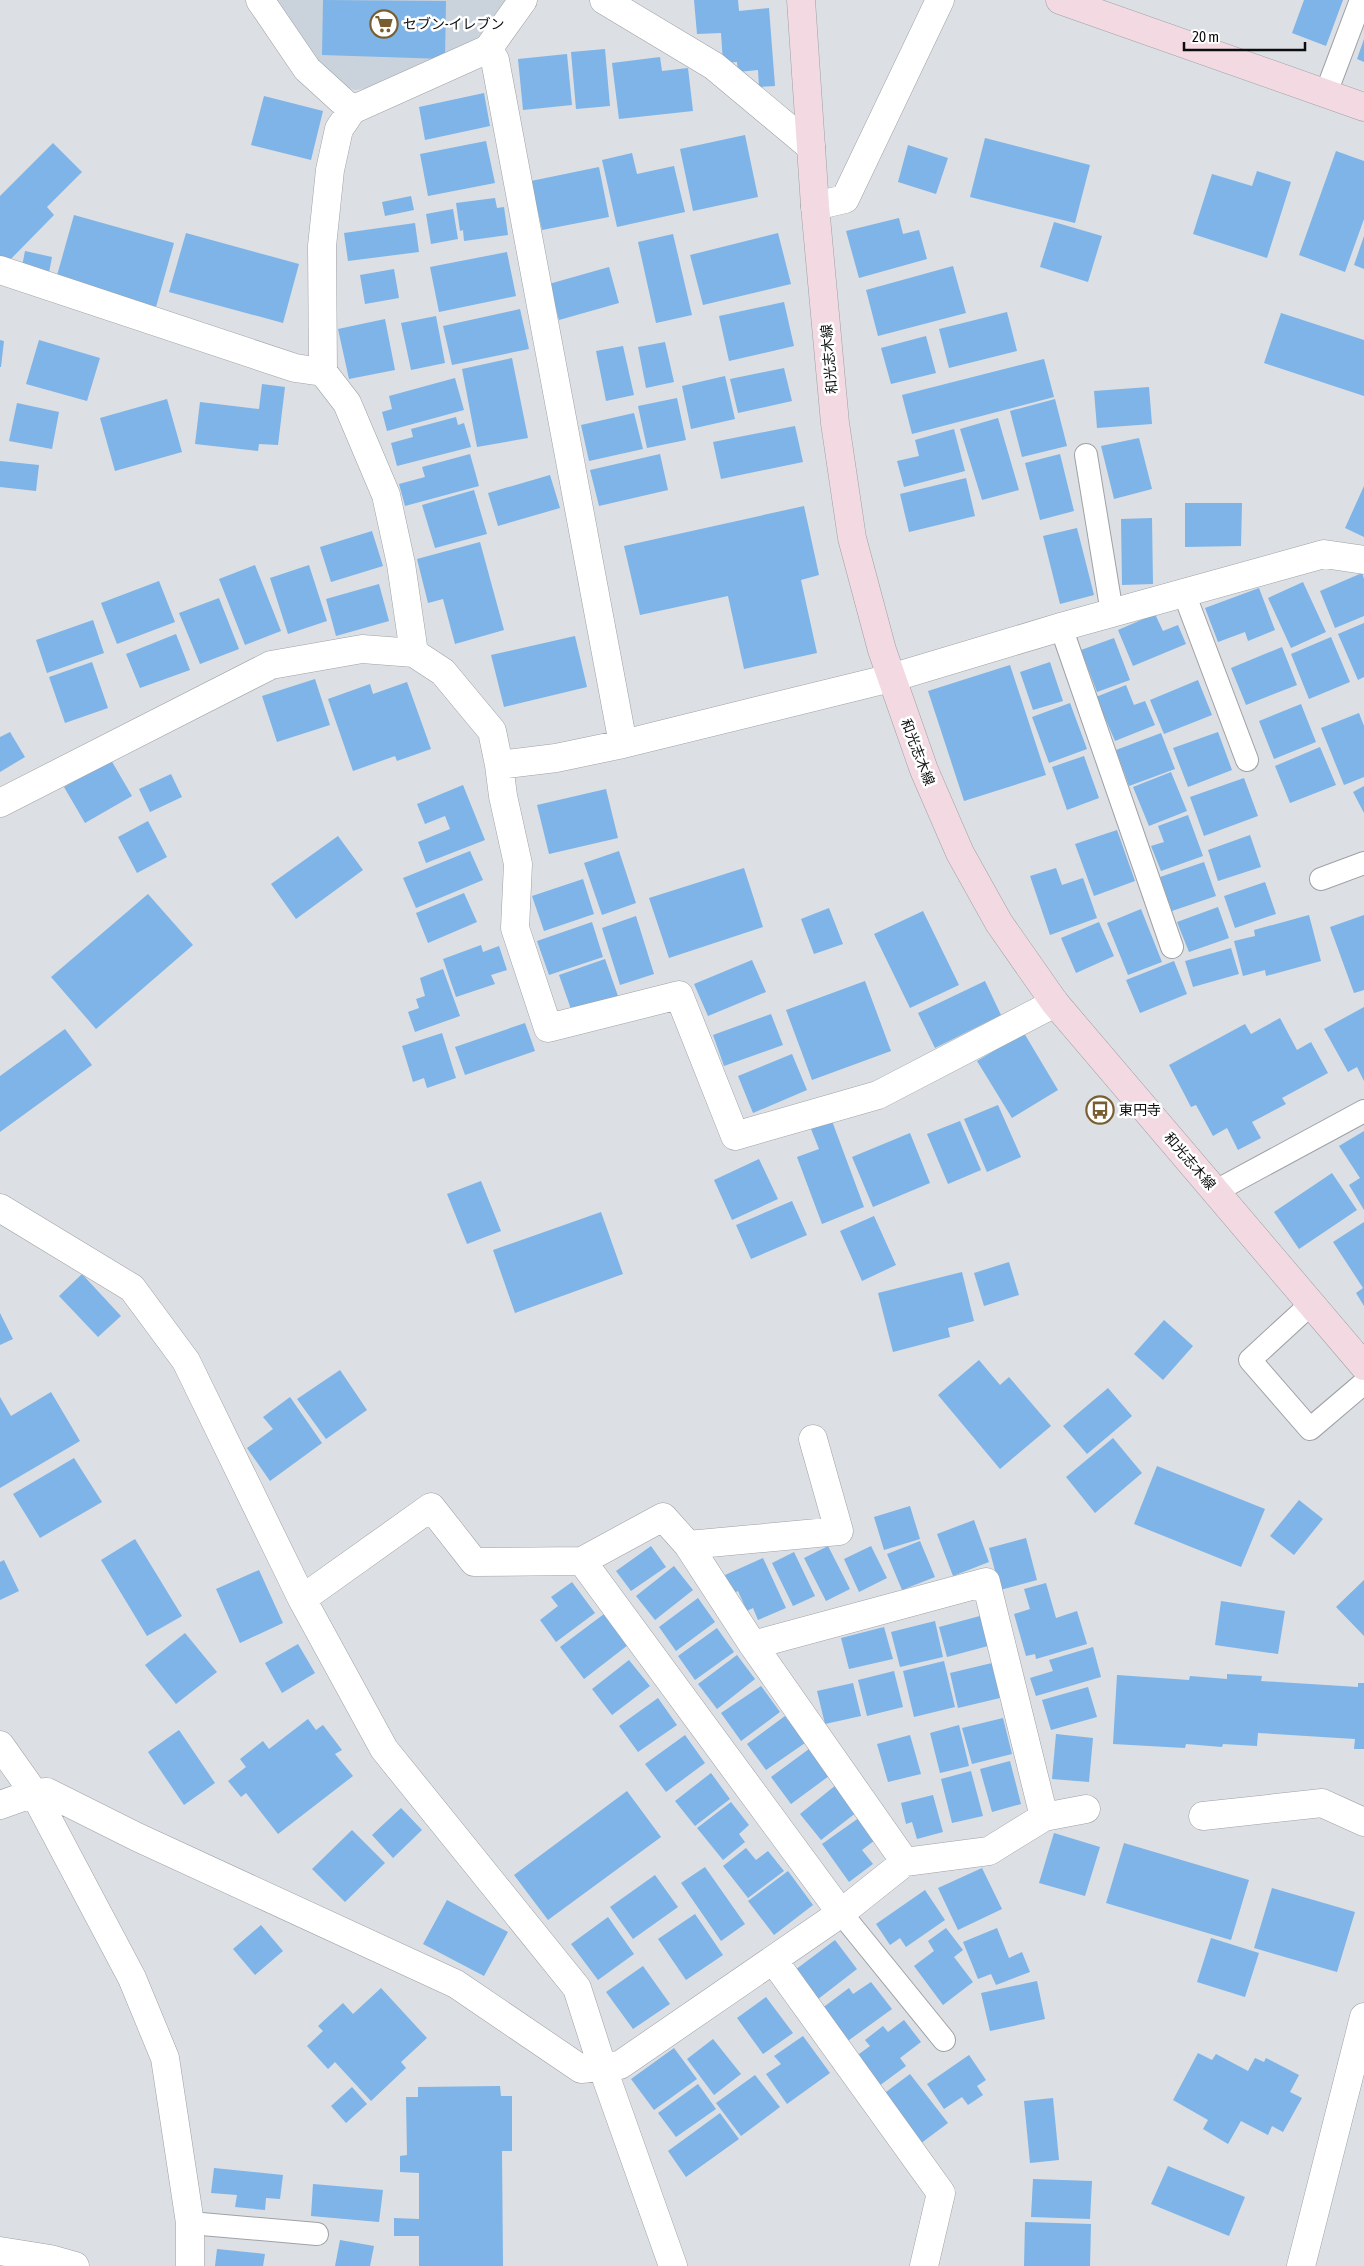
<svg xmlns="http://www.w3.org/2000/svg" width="1364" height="2266" font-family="'Asap Condensed','Noto Sans JP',sans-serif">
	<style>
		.built { fill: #cad3dc }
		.building { fill: #7eb4e7 }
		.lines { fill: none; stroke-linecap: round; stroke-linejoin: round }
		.lane-casing { stroke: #9ea1a5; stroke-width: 24 }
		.street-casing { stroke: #9ea1a5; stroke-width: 29 }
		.secondary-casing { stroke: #9ea1a5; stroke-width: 29 }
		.lane { stroke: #fff; stroke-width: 22 }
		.street { stroke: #fff; stroke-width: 28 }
		.secondary { stroke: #f3d9e1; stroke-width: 28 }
		.labels { text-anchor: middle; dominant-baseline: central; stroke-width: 5; stroke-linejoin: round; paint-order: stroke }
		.poi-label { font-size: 14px; fill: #0c0d0e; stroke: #fff; text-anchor: start }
		.street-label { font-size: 14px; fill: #0c0d0e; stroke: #fff }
	</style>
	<rect width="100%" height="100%" fill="#dcdfe3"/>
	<path class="built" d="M277,0H508L482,41L379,86L355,90L339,84L315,59Z"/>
	<path class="building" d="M323,0L446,1L445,59L322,55Z
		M694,0H738L739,11L769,8L775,86L759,87L758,70L738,72L737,62L723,63L721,33L697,34Z
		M1304,0H1343L1326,46L1292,33Z
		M1364,39V62L1357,59Z
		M605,49L610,106L576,109L571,52Z
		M567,54L572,105L523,110L518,59Z
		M660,57L662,71L688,68L693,111L619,119L612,63Z
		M484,93L490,126L425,140L419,107Z
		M264,96L323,111L311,160L251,145Z
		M745,135L758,197L693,211L680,149Z
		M985,138L1090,165L1075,223L970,197Z
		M486,141L495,183L428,196L420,154Z
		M53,143L82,172L47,207L54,215L5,265L0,260V196Z
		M908,145L948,158L936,194L898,182Z
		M1336,151L1364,161V219L1345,272L1299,255Z
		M632,153L637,174L674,166L685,212L617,227L602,160Z
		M599,167L609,217L542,230L531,181Z
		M1257,171L1291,182L1267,258L1193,234L1212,174L1252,186Z
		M411,196L414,210L385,216L382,202Z
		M495,198L497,208L504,207L508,235L464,241L463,230L460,231L456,203Z
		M453,209L458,239L431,244L426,214Z
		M74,215L174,243L156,307L56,279Z
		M899,218L903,234L919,230L927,259L859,278L846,231Z
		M1054,222L1102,236L1088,282L1040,267Z
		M415,223L419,252L348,261L344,233Z
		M186,233L299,264L283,323L169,292Z
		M778,233L791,284L703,305L690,255Z
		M673,234L692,315L656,323L638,242Z
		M1364,236V269L1354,265Z
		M25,251L52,257L48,278L21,272Z
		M507,252L516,296L439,312L430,267Z
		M953,266L966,313L878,336L866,290Z
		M609,267L619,303L559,320L549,284Z
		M394,269L399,298L365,304L360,275Z
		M784,302L794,346L729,361L719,316Z
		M520,309L529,349L452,365L443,326Z
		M1007,312L1017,351L949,368L939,329Z
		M1281,313L1364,340V396L1264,363Z
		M436,316L445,363L411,370L401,323Z
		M385,319L395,370L349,379L338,329Z
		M926,336L936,373L891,384L881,348Z
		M0,340L4,341L1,367H0Z
		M39,340L100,358L87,401L26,384Z
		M665,342L674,382L646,388L638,347Z
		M623,346L634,395L606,401L596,351Z
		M512,358L528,438L477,447L462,369Z
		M1044,359L1054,397L912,434L902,395Z
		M784,368L792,401L738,413L730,379Z
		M725,376L735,419L691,429L682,386Z
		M455,378L464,410L387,431L382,412L392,409L389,396Z
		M262,384L285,387L278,445L259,444L258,451L195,444L200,402L259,409Z
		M1149,387L1152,424L1097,428L1094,391Z
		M677,398L686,440L647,448L638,406Z
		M167,399L182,452L115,471L100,418Z
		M1055,399L1067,446L1022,457L1010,411Z
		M17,403L59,412L52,449L9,441Z
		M634,413L643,449L589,461L581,425Z
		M456,417L458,425L464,423L471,447L397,466L391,443L413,437L411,429Z
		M998,418L1019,490L982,500L960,429Z
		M795,426L803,462L721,479L713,442Z
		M954,429L965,471L904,487L897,461L919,456L915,440Z
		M1139,438L1152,489L1114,499L1101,446Z
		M470,454L479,486L405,506L399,484L425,477L422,467Z
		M660,454L668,490L599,506L590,470Z
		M1060,454L1074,511L1040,520L1025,463Z
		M0,461L39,465L36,491L0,487Z
		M550,475L560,508L498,526L488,493Z
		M966,478L975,516L909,532L900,494Z
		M1364,486V537L1345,528Z
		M474,490L487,534L435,548L422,505Z
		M1185,503H1242L1241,546L1185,547Z
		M804,506L819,575L801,580L817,653L744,669L728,596L640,615L624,546Z
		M1152,518L1153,584L1122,585L1121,519Z
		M1077,528L1094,595L1060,604L1043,536Z
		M372,531L383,566L331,582L320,547Z
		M480,542L504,630L455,644L443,599L428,603L417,559Z
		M255,565L281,631L245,645L219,579Z
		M309,565L327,621L288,634L270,578Z
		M1362,573L1364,579V616L1335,628L1320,591Z
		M159,581L175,622L117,644L101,603Z
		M1303,582L1326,632L1291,648L1268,598Z
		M379,584L389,621L336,636L326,599Z
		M1259,588L1275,630L1248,641L1245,632L1218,642L1205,608Z
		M219,598L239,649L200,664L179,613Z
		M1155,614L1163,631L1178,625L1186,644L1133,666L1118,630Z
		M93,620L104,653L47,673L36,640Z
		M1364,623V677L1358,680L1338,634Z
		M176,634L190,670L140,688L126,654Z
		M575,636L587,687L504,707L491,655Z
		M1331,637L1350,682L1309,699L1291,654Z
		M1114,638L1130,680L1097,692L1081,650Z
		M1282,647L1297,685L1246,705L1231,668Z
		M92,662L108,708L65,723L49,677Z
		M1050,662L1063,701L1033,710L1020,672Z
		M1010,665L1046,775L964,801L928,691Z
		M315,679L330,725L277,742L262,696Z
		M1198,680L1212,715L1164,734L1150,700Z
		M407,682L431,749L397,761L395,756L353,771L328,699L370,684L373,694Z
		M1126,685L1134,705L1145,701L1155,725L1115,741L1096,697Z
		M1070,703L1087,749L1049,763L1032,717Z
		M1301,704L1316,742L1274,759L1259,721Z
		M1359,713L1364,726V777L1344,785L1321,728Z
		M10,732L25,757L0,772V737Z
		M1218,732L1232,770L1188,787L1173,748Z
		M1161,733L1175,769L1129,786L1116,750Z
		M1320,747L1336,785L1290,803L1275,766Z
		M1084,756L1099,798L1067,810L1052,767Z
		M111,760L132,796L85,823L64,787Z
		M1171,772L1187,811L1149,826L1133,787Z
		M171,774L182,797L150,812L139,789Z
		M1244,778L1258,816L1204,836L1190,797Z
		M463,785L485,840L426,863L418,842L450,829L445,816L425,824L417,804Z
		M1364,786V813L1353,792Z
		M606,789L618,838L549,854L537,805Z
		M1188,815L1203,856L1161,871L1151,846L1164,842L1158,826Z
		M148,821L167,857L137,873L118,837Z
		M1117,830L1135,881L1094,896L1075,844Z
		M1250,835L1261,867L1218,881L1208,850Z
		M338,836L363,870L296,919L271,884Z
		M470,851L483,880L416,908L403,878Z
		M619,851L636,903L602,915L584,863Z
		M1204,862L1216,896L1172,911L1160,877Z
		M744,868L763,927L669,958L649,898Z
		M1056,868L1062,885L1083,878L1097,918L1050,935L1030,876Z
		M583,879L594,914L544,931L532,896Z
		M1265,882L1276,914L1235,928L1224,896Z
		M464,893L477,922L428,943L416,913Z
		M148,894L193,945L96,1029L51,977Z
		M1218,907L1229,938L1189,952L1177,922Z
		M829,908L843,944L814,954L801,919Z
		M1141,909L1162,962L1128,975L1107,923Z
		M923,911L959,985L910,1008L874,934Z
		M1309,915L1321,961L1266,976L1265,970L1243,976L1234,941L1255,936L1254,930Z
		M1364,915V990L1354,993L1330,927Z
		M636,916L654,974L620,985L602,928Z
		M592,922L603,957L549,975L537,941Z
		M1099,922L1114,956L1076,973L1061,938Z
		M481,945L483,952L499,946L507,970L491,975L495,984L456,997L443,959Z
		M1231,948L1239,974L1193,987L1185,961Z
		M605,959L618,996L572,1012L559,975Z
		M752,960L766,992L708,1016L694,984Z
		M1174,961L1187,994L1140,1013L1126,980Z
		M443,969L460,1016L415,1032L408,1012L419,1008L416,999L425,996L420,978Z
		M865,981L891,1051L812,1080L786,1010Z
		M985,981L1001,1015L935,1048L918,1013Z
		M1364,1007V1081L1357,1067L1348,1072L1324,1029Z
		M771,1014L783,1045L724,1066L713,1035Z
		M1280,1018L1297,1050L1311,1042L1328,1073L1282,1098L1286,1104L1252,1122L1261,1138L1238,1150L1227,1128L1213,1136L1196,1105L1191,1107L1169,1065L1245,1024L1251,1034Z
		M525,1023L535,1051L465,1075L455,1047Z
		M65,1029L92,1065L0,1132V1076Z
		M442,1033L456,1078L427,1088L424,1078L413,1082L402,1046Z
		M1024,1033L1058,1090L1012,1118L977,1061Z
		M792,1054L807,1090L753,1113L738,1076Z
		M998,1105L1021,1157L987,1172L964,1119Z
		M832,1121L864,1207L822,1224L797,1157L819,1149L811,1129Z
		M960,1121L981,1170L948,1184L927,1134Z
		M1364,1131V1210L1349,1185L1360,1178L1339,1146Z
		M910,1133L930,1183L873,1207L852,1157Z
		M759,1159L778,1199L732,1220L714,1180Z
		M1332,1173L1357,1210L1299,1249L1274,1212Z
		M481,1181L501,1231L467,1244L447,1194Z
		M792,1201L807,1235L751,1259L736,1225Z
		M601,1212L623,1274L515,1313L493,1250Z
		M874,1216L896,1265L862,1281L840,1231Z
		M1364,1222V1306L1356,1293L1363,1288L1333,1242Z
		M1009,1262L1019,1295L984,1306L974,1273Z
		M962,1272L974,1321L948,1328L950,1337L893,1352L878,1293Z
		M82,1274L121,1316L98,1337L59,1296Z
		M0,1313L13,1339L0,1345Z
		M1164,1320L1193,1346L1163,1380L1134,1354Z
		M979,1360L1000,1385L1009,1377L1051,1426L1000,1469L938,1395Z
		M340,1370L367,1410L326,1439L297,1399Z
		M1108,1388L1132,1416L1087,1454L1063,1426Z
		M51,1392L80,1441L0,1488V1397L11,1416Z
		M290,1397L322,1443L270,1481L247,1448L273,1429L263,1417Z
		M1113,1438L1142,1473L1095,1513L1066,1477Z
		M74,1458L102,1502L40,1538L13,1494Z
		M1157,1466L1265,1509L1241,1567L1134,1524Z
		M1299,1500L1323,1519L1294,1555L1270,1536Z
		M910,1506L920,1539L884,1550L874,1517Z
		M974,1520L989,1562L953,1576L937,1534Z
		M1026,1538L1037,1580L1000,1590L989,1548Z
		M135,1539L182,1616L147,1636L101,1560Z
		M920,1541L935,1577L902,1590L887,1554Z
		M651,1546L666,1567L631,1591L616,1571Z
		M828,1546L850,1589L826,1601L804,1558Z
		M871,1546L887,1578L859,1592L844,1559Z
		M794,1552L815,1596L793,1606L772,1563Z
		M763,1558L786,1608L758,1620L753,1608L747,1611L738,1591L734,1593L725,1575Z
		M4,1560L19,1591L0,1600V1562Z
		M674,1566L693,1590L655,1620L636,1596Z
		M259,1570L283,1623L240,1643L216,1589Z
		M1364,1580V1636L1336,1607Z
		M572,1582L595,1613L556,1642L540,1620L558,1606L551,1597Z
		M1046,1583L1056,1618L1077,1611L1087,1644L1036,1659L1035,1654L1026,1656L1014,1614L1030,1609L1024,1589Z
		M698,1598L715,1622L676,1651L659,1627Z
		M1221,1601L1285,1611L1278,1654L1215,1645Z
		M604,1614L628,1645L584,1679L560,1647Z
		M980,1616L988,1646L947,1657L939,1627Z
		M935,1621L943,1657L900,1667L891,1632Z
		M884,1627L893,1659L849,1669L841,1638Z
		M717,1628L734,1652L695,1680L678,1656Z
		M185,1633L217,1672L176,1704L145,1665Z
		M298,1644L315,1673L282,1693L265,1663Z
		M1093,1647L1101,1677L1036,1696L1030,1678L1053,1671L1049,1660Z
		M737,1655L755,1679L717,1709L698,1684Z
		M629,1660L650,1686L612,1715L592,1689Z
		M944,1661L955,1707L914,1717L903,1671Z
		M992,1663L1000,1698L958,1708L950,1673Z
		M894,1671L903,1707L867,1716L858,1680Z
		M1227,1674L1262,1676L1261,1681L1358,1687V1683H1364V1749H1354L1355,1739L1258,1733L1257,1746L1223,1744L1222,1747L1186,1744L1185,1748L1113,1744L1117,1675L1189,1680L1190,1676L1227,1679Z
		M853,1683L861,1716L825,1724L817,1691Z
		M761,1686L780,1712L741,1741L721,1713Z
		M1088,1687L1097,1717L1051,1730L1042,1700Z
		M658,1698L677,1725L638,1752L619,1726Z
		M785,1716L805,1743L766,1770L747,1744Z
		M1003,1718L1012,1754L972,1764L962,1728Z
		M308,1719L316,1730L323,1725L342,1750L335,1754L353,1776L278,1834L246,1793L241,1797L228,1781L246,1767L240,1759L263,1741L269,1749Z
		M959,1725L969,1766L940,1773L930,1733Z
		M179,1730L215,1783L184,1805L148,1752Z
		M1056,1734L1093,1738L1089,1782L1052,1779Z
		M685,1735L705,1763L666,1792L645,1764Z
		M910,1735L921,1774L888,1782L877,1744Z
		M809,1749L829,1776L791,1804L771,1777Z
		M1010,1761L1021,1804L992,1812L980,1769Z
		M971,1771L983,1816L952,1823L941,1779Z
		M711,1773L730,1799L695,1826L675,1801Z
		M836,1785L857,1812L821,1840L800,1814Z
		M627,1791L661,1837L548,1920L514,1875Z
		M933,1795L943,1832L917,1839L912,1822L906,1824L901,1803Z
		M731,1802L749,1825L739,1834L745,1842L723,1860L697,1828Z
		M401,1808L422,1830L393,1858L372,1835Z
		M863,1815L879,1837L862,1850L873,1864L849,1882L822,1844Z
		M352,1830L385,1863L345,1902L312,1869Z
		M1054,1833L1100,1847L1085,1896L1039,1883Z
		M1124,1843L1249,1880L1231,1940L1106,1903Z
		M746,1848L756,1860L768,1851L784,1871L748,1898L723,1866Z
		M705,1867L745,1924L721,1941L681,1883Z
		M982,1868L1002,1909L958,1930L938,1888Z
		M788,1871L813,1905L774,1935L748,1901Z
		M655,1875L678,1907L633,1939L610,1907Z
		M1272,1888L1355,1912L1337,1972L1254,1948Z
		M925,1890L945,1920L906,1947L900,1938L890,1945L876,1924Z
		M447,1900L508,1932L484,1976L423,1944Z
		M695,1914L723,1955L686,1980L658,1939Z
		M608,1917L634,1954L598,1980L571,1944Z
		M261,1925L283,1951L255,1975L233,1949Z
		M946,1928L963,1950L954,1957L973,1982L943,2005L914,1966L934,1951L928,1941Z
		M997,1928L1009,1958L1022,1952L1030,1972L996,1985L991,1974L978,1979L963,1942Z
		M1211,1938L1259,1953L1245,1997L1197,1982Z
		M835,1940L857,1969L813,2003L791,1973Z
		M643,1966L670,2004L633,2029L606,1992Z
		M1037,1981L1045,2019L990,2031L981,1993Z
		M871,1982L892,2009L845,2043L821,2009L849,1988L853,1994Z
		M381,1988L427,2038L401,2062L406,2068L371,2101L335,2062L328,2069L307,2046L323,2031L318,2026L343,2003L353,2014Z
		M766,1997L793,2033L763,2054L737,2018Z
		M904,2020L921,2042L900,2058L906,2066L875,2089L855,2057L870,2046L865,2040L883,2026L888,2032Z
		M803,2036L830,2073L787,2104L766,2074L781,2064L774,2056Z
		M713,2039L741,2074L714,2095L687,2059Z
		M674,2048L697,2079L654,2110L631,2079Z
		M1198,2053L1212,2060L1216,2054L1248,2071L1255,2058L1264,2062L1266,2058L1299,2075L1290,2092L1302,2098L1283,2132L1272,2126L1268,2135L1241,2121L1228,2144L1203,2129L1208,2120L1173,2100Z
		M969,2055L986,2080L977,2086L983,2095L968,2105L962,2097L944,2109L927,2084Z
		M910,2074L948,2123L920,2144L882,2095Z
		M755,2075L780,2107L741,2136L716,2103Z
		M698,2084L716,2109L676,2137L658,2113Z
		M500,2086L501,2096H512V2151H502L503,2266H419V2236H394V2218L419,2219V2173L400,2172V2156L407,2155L406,2097H418V2087Z
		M352,2087L367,2104L346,2123L331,2106Z
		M1053,2098L1059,2160L1030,2163L1024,2101Z
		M720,2113L739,2139L686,2177L668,2151Z
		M1168,2166L1245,2197L1229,2236L1151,2204Z
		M214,2168L283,2175L280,2199L266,2198L265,2210L235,2207L237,2195L211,2193Z
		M1033,2179L1092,2181L1090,2219L1031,2217Z
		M313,2184L383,2190L379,2222L311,2216Z
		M1025,2222L1091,2224L1090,2266H1024Z
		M340,2240L374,2246L370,2266H335Z
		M217,2249L265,2254L263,2266H215Z"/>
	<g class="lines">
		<g class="lane-casing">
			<path id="lane" d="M1326,93L1361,0
				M1086,455L1112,613
				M1184,593L1247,760
				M1061,627L1172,947
				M1321,879L1364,863
				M1216,1191L1364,1111
				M1311,1304L1250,1360L1310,1429L1364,1383
				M841,1913L944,2040
				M190,2223L317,2234"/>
		</g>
		<g class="street-casing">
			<path id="street" d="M260,0L307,69L352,110
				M604,0L714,66L811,147
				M488,49L495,60L623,744
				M815,206L845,199L940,0
				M0,270L295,368L323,372
				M414,653L401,564L386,495L347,403L323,372L322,246L330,170L339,129L352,110L488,49L523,0
				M499,765L503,796L518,864L515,928L548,1028L679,995L735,1136L878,1095L1055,1003
				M0,803L271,665L362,649L414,653L443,672L492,731L499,765L556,758L623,744L891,678L1061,627L1324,554L1364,560
				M0,1208L132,1288L186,1361L302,1599L384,1749L577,1988L602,2066L673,2266
				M688,1545L839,1531L813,1439
				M302,1599L431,1507L474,1562L582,1561
				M753,1645L986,1582L1044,1817
				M0,1745L34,1793L132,1978L165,2058L190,2223V2266
				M0,1805L34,1793L47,1792L137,1837L456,1984L581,2069L620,2065L841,1913L905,1862L753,1645L688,1545L663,1517L582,1561L841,1913
				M1203,1816L1322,1803L1364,1822
				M905,1862L989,1851L1044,1817L1086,1809
				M774,1961L941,2193L924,2266
				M0,2251L50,2259L75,2266
				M1301,2266L1364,2017"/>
		</g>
		<g class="secondary-casing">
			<path id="secondary" d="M801,0L815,206L835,423L852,538L882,650L924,770L960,853L999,923L1055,1003L1364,1366
				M1060,0L1364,107"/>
		</g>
		<use href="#lane" class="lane"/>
		<use href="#street" class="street"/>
		<use href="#secondary" class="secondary"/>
	</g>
	<defs>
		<g id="supermarket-ring" transform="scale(1.4375)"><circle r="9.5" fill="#fff" stroke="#795e30" stroke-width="1.5"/><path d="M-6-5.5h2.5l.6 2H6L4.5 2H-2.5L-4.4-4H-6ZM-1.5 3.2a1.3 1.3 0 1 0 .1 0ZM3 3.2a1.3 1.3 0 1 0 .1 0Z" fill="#795e30"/></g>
		<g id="bus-ring" transform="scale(1.4375)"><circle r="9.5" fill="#fff" stroke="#795e30" stroke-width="1.5"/><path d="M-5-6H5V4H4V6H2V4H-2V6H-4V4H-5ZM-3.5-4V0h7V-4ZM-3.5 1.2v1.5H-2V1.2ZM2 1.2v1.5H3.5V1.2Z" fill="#795e30"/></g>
	</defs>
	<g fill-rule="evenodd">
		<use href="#supermarket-ring" x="384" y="24"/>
		<use href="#bus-ring" x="1100" y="1110"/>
	</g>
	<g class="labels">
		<g class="poi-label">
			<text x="403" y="24">セブン-イレブン</text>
			<text x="1119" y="1110">東円寺</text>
		</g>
		<g class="street-label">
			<text transform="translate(829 359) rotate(-95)">和光志木線</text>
			<text transform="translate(918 752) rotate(69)">和光志木線</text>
			<text transform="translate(1190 1161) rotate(49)">和光志木線</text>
		</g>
	</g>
	<path d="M1184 42v8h121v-8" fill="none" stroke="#0c0d0e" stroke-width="2.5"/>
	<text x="1192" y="42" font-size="15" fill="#0c0d0e" stroke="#ffffff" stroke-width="4" paint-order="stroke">20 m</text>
</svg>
